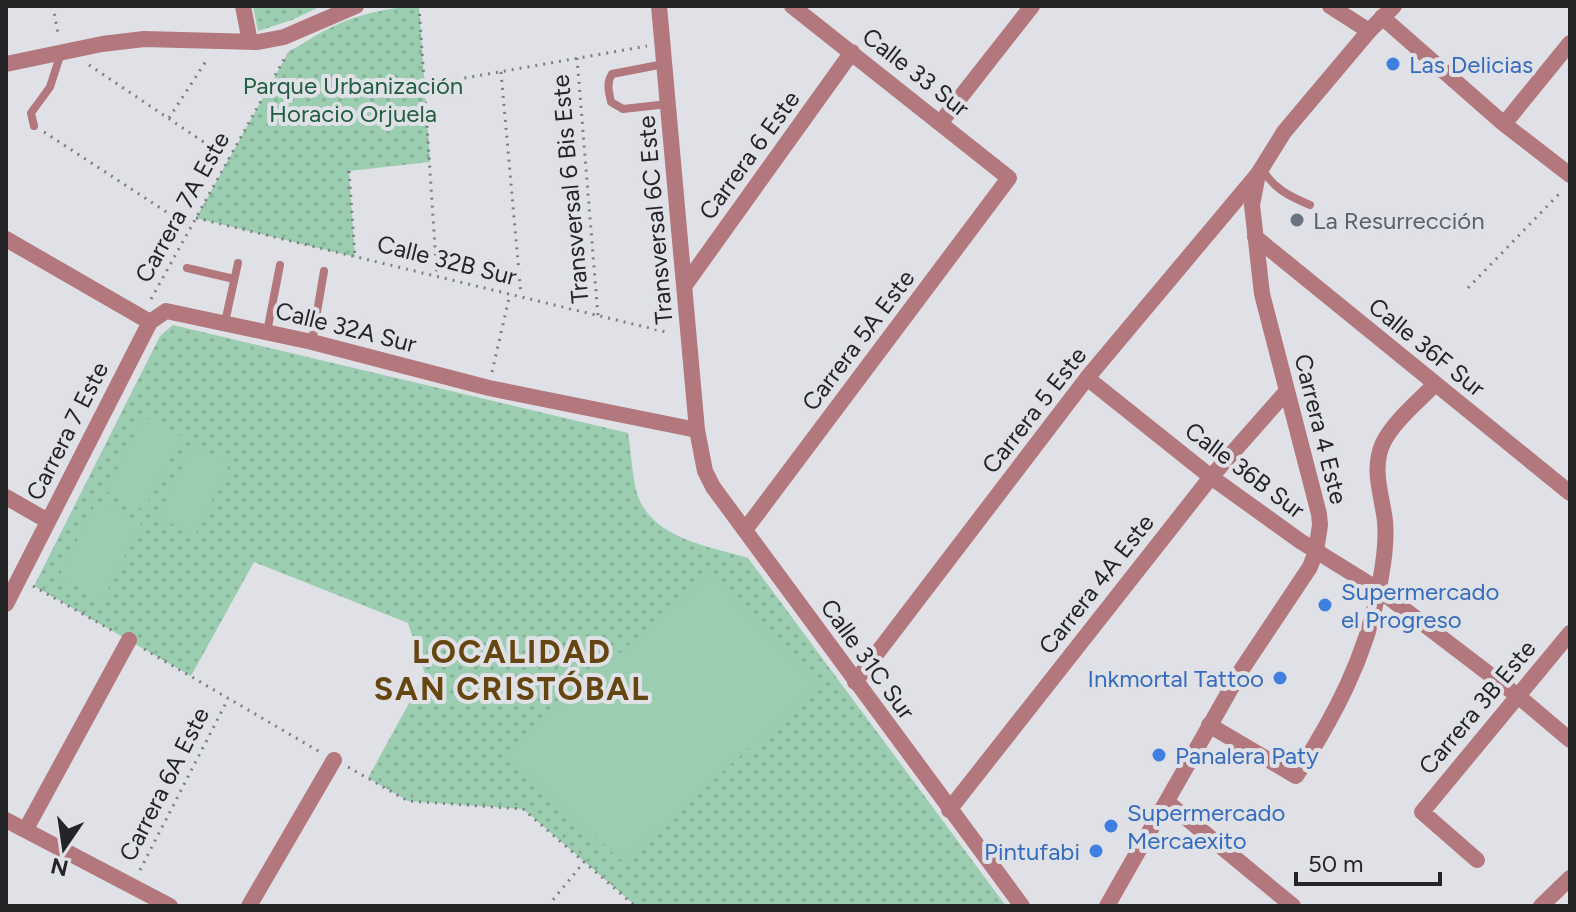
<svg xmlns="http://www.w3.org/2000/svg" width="1576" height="912" font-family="Figtree,sans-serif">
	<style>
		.park { fill: url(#park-dots) }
		.garden { fill: #9bcdb0 }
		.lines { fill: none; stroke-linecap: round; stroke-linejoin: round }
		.path { stroke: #7c7e81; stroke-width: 3; stroke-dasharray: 2 6; stroke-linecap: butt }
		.service { stroke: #b2787d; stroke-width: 8 }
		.minor { stroke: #b2787d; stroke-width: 16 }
		.tertiary { stroke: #b2787d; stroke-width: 16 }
		.shop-dot { fill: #3f7fe0; stroke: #dfe1e7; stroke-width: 3 }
		.worship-dot { fill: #6b7280; stroke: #dfe1e7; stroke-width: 3 }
		.labels { text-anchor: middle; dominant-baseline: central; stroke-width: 8; stroke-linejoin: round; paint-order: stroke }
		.shop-label { font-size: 24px; fill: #366cbe; stroke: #dfe1e7; text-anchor: start }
		.street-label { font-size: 24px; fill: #242527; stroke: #dfe1e7 }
		.park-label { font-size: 24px; fill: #225e41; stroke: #dfe1e7 }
		.worship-label { font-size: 24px; fill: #5b616d; stroke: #dfe1e7; text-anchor: start }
		.district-label { font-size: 32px; font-weight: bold; letter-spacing: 2px; fill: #664610; stroke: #dfe1e7 }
	</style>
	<defs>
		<pattern id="park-dots" width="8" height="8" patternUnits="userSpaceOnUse" patternTransform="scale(2)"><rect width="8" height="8" fill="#9bcdb0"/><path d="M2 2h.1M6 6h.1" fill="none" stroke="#85b097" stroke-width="1.8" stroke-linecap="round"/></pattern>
	</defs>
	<rect width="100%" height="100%" fill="#dfe1e7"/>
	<path class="park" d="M253,6H321L292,20L258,31Z
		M419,6L430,162L349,171L355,257L196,218L289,51C303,45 314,35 328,29C357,14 386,8 419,6Z
		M173,325L628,433C631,452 632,472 636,490C648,538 708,546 748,558L1006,906H636L523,809L408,801L368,778L425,674L408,623L254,562L191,676L34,586L160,336Z"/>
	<path class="garden" d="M144,417L182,436L144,510L106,491Z
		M193,445L230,463L195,535L158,517Z
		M97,501L141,523L103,599L59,577Z
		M710,574L819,686L622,861L504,754Z"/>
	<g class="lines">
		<path class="path" d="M53,6L58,34
			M419,6L437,277
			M577,58L598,316
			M89,65L229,159
			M501,72L521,295
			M425,85L647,46
			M169,118L208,58
			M44,132L191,228
			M349,171L355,257
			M196,218L670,333
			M1468,288L1562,191
			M151,299L287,54
			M492,372L510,294
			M33,586L113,631
			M144,649L320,752
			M348,767L408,801L523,809L635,906
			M140,870L228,699
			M548,906L584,862"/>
		<path class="service" d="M664,64L612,74C606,83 609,92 611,102L623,109L668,104
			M34,126L31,113L50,87L61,53
			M1262,169C1274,189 1289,196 1310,205
			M187,268L234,279
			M225,322L238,263
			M267,332L280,265
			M312,342L324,271"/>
		<path class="minor" d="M243,6L250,42
			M1330,6L1369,31
			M1382,17L1504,124L1570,175
			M6,64L102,44L144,39L258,42L284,37L356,6
			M941,122L1032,6
			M1504,124L1570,43
			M1255,237L1570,493
			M6,239L150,322
			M685,285L852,52
			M1087,378L1211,477L1300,541L1379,590L1518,696L1570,740
			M6,497L48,521
			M745,530L1009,178L792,6
			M6,604L150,322L166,311L312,342L489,388L697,430
			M855,682L1087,378L1258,174
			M1209,725L1296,776C1334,717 1366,657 1379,588C1383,566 1387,543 1385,521C1382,495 1371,469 1383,443C1394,421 1418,402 1435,384
			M1167,802L1293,906
			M949,810L1211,477L1286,392
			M6,820L170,906
			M26,829L129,640
			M1477,860L1422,812L1570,633
			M249,906L334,760
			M1541,906L1570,878"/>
		<path class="tertiary" d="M659,6L697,430L705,471L713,487L1022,906
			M1107,906L1242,669L1310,567L1316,551L1320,525L1319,514L1262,294L1252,205L1258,174L1284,132L1369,31L1394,6"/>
	</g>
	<g class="shop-dot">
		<circle cx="1393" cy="64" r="8"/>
		<circle cx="1325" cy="605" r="8"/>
		<circle cx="1280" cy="678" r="8"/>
		<circle cx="1159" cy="755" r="8"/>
		<circle cx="1111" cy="826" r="8"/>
		<circle cx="1096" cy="851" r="8"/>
	</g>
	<circle class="worship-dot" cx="1297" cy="220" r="8"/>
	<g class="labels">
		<g class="shop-label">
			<text x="1409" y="64">Las Delicias</text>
			<text x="1341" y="591">Supermercado<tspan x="1341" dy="28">el Progreso</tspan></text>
			<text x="1264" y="678" text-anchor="end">Inkmortal Tattoo</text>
			<text x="1175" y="755">Panalera Paty</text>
			<text x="1127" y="812">Supermercado<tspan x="1127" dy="28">Mercaexito</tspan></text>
			<text x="1080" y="851" text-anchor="end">Pintufabi</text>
		</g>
		<g class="street-label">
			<text transform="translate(916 72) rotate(38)">Calle 33 Sur</text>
			<text transform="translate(749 155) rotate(-54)">Carrera 6 Este</text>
			<text transform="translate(570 189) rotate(-95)">Transversal 6 Bis Este</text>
			<text transform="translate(182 207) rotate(-61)">Carrera 7A Este</text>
			<text transform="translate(655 220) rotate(-95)">Transversal 6C Este</text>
			<text transform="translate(447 260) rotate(14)">Calle 32B Sur</text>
			<text transform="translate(346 327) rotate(14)">Calle 32A Sur</text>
			<text transform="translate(858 340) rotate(-53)">Carrera 5A Este</text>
			<text transform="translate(1427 347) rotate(39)">Calle 36F Sur</text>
			<text transform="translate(1034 410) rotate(-52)">Carrera 5 Este</text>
			<text transform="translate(1321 429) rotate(76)">Carrera 4 Este</text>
			<text transform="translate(67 431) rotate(-63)">Carrera 7 Este</text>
			<text transform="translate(1245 470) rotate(37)">Calle 36B Sur</text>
			<text transform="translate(1096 584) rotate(-52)">Carrera 4A Este</text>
			<text transform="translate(868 659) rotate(54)">Calle 31C Sur</text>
			<text transform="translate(1477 707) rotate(-50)">Carrera 3B Este</text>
			<text transform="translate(164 784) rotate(-63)">Carrera 6A Este</text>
		</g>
		<g class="park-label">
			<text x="353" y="85">Parque Urbanización<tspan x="353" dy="28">Horacio Orjuela</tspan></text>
		</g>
		<g class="worship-label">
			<text x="1313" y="220">La Resurrección</text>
		</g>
		<g class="district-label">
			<text x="512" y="652">LOCALIDAD<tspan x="512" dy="37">SAN CRISTÓBAL</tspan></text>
		</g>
	</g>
	<rect width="1576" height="912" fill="none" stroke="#242527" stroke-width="16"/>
	<g transform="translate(64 848) rotate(193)" stroke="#dfe1e7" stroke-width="6" paint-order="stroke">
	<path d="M0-6L14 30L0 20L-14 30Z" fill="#242527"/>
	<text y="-12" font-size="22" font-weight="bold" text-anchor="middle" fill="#242527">N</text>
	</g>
	<path d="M1296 872v12h144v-12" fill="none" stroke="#242527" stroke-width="4"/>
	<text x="1308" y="872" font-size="24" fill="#242527" stroke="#dfe1e7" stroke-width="6" paint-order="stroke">50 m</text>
</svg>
